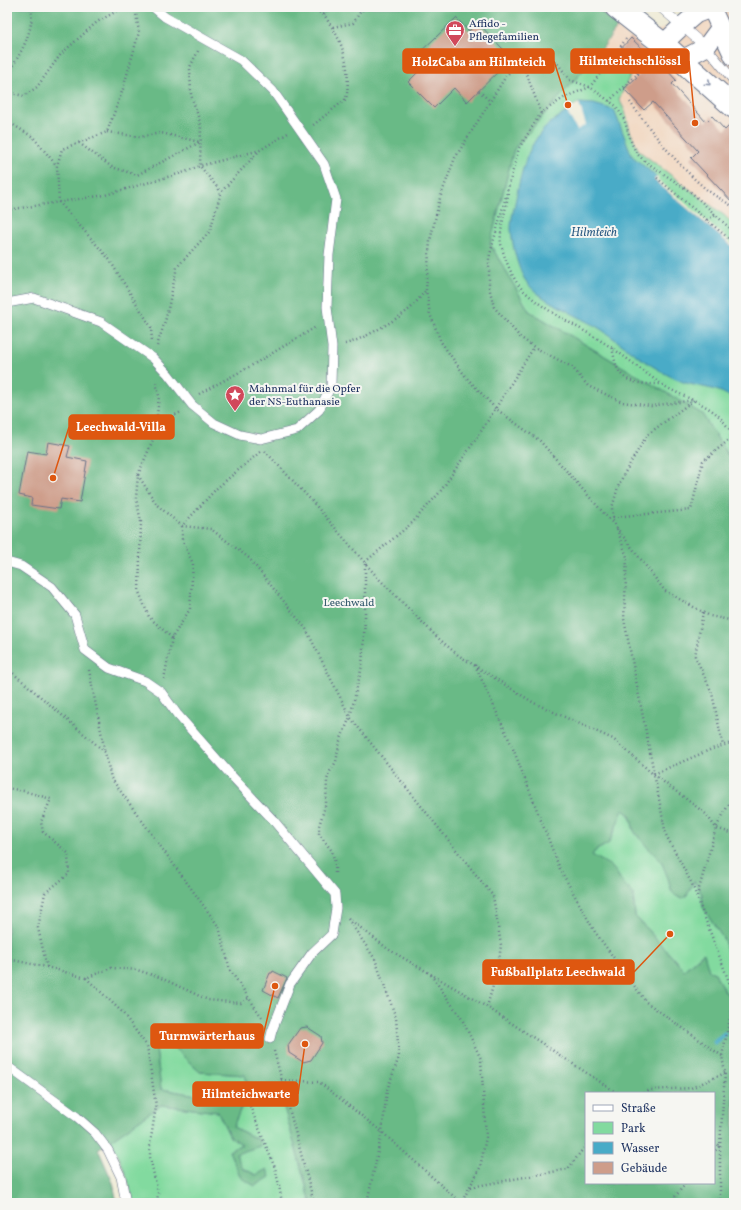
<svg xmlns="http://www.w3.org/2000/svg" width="741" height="1210" font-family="Vollkorn,serif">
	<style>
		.built { fill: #f1d5bd }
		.green { fill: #82da9f; stroke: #4e847e }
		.forest { fill: #69ba86; stroke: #427472; fill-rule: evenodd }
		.water { fill: #48abc7; stroke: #326d92 }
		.pier { fill: #eeead3 }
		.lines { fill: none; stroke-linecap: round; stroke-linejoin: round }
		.stream { stroke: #48abc7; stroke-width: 5 }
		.building { fill: #ce9d8a }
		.service-casing { stroke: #657087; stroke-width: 10 }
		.minor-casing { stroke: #657087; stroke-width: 20 }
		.secondary-casing { stroke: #657087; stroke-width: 24 }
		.path { stroke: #657087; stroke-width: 2.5; stroke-dasharray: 1 3; stroke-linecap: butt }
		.service { stroke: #fff; stroke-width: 9 }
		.minor { stroke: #fff; stroke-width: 18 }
		.secondary { stroke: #fff; stroke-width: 22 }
		.oneway { stroke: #8d97ae }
		.labels { text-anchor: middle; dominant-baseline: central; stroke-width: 4; stroke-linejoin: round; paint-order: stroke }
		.poi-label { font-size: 11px; fill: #1b2f5e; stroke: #f6f6f2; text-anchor: start }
		.park-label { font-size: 11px; fill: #355a6e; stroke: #f6f6f2 }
		.water-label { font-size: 12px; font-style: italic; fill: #2b5a83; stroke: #f6f6f2 }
		.leader { fill: none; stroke: #de5710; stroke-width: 1.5 }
		.callout-dot { fill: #de5710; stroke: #f6f6f2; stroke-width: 1.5 }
		.callout { fill: #de5710; stroke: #de5710; stroke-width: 1.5 }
		.callout-label { font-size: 12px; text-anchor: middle; font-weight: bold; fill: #fff }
	</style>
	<rect width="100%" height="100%" fill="#f6f6f2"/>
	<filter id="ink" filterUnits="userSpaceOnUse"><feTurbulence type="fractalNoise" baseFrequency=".025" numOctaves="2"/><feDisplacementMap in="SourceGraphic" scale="8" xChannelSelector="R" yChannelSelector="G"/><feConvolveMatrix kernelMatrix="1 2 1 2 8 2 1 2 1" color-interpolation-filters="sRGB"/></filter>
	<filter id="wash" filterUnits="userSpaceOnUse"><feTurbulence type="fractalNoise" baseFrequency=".012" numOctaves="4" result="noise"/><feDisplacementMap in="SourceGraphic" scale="16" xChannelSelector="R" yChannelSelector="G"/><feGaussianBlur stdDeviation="0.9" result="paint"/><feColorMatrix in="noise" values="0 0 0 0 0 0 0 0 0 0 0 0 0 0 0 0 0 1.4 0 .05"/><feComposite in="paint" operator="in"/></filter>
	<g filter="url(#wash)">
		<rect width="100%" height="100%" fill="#eeead3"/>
		<path class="built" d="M734,8V225L725,216L639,151L630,131L625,111L619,99L631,74L601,50L618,26L631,38Z"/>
		<path class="green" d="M601,50L631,74L619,99L625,111L630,131L639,151L725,216L734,225V465L702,414L529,311L490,244L514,149Z
			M623,810C636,819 629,823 636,834C643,844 655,852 662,862C667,870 669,882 672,892L687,895L693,880L702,894L703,907L724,940L731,964L734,967V999C725,995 719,982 715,973L709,971L703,953L684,970L635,916L633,894L622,882L616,872L592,855L595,851L609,843Z
			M155,1041L170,1044L200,1072L246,1075L249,1089L280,1093L311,1203H133C129,1179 122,1162 110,1140L161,1105L218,1112L230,1137L242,1144L229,1151L241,1178L256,1175L242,1168L236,1154L259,1140L233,1127L243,1103L161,1089Z"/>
		<path class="forest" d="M7,7H595L618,26L601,50L514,149L490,244L529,311L702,414L734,465V967L731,964L724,940L703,907L702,894L694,881L687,895L683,898L676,896L672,892L668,878L661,861L648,848L634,831L630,815L623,810L609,843L595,851L592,855L611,866L616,872L622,882L633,894L635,916L684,970L704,953L709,971L715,973C719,982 725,995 734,999V1203H311L280,1093L249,1089L245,1075L200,1072L170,1044L155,1041L161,1089L243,1103L233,1127L259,1140L260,1146L236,1154L242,1168L256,1175L267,1169L270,1177L255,1186L241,1178L229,1151L242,1144L230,1137L218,1112L161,1105L98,1149L113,1183L117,1203H7ZM586,1093H714V1183H586Z"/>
		<path class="water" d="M579,103L594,104L614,110L632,156L657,177L654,180L734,248V400C720,387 700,388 683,382C656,372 626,347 602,330C589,321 575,316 562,308C550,302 536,294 528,284C518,272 512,244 511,229C511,217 515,205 517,193C525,157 532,131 567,112V109Z"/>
		<path class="pier" d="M579,103L586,125L577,130L567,112V109Z
			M657,176L659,177L657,179L734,245V248L654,180Z"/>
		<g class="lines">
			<path class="stream" d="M733,1025H734
				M715,1042L724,1034"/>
		</g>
		<g id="blocks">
			<path class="building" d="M456,18L469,31L477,22L503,49L496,56L505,65L467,102L454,88L434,108L408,82L425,65L416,56Z
				M631,38L655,61L657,59L676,80L672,84L706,122L712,116L725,130L734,121V204L691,158L698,151L653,102L644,110L624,89L639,75L616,54Z
				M48,442L70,446L67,457L87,461L80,502L61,499L59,509L31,505L32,498L19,495L27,451L46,454Z
				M273,971L287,978L278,998L263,990L270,973H272Z
				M307,1027L321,1036L322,1043L311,1060L303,1062L289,1053L288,1045L300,1028Z"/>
		</g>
	</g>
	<g filter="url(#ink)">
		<use href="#blocks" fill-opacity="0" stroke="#657087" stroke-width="1"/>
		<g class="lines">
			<g class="service-casing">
				<path id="service" d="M660,7L706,47L734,81
					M7,303L34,298L101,322L153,358L168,374L192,405L214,423L240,435L261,439L297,430L319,410L331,386L332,347L327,307L329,255L336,199L324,164L273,91L241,60L165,17L153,7
					M7,562L21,566L52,587L75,615L85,650L109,668L145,681L161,692L177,714L230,774L274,821L335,894L336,908L332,934L312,953L290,984L272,1031L270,1039
					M7,1066L77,1117L95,1133L108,1150L121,1177L126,1203"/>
			</g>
			<g class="minor-casing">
				<path id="minor" d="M711,7L734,57
					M663,44L682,26L696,14L714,7
					M681,60L706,47L720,28"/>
			</g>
			<g class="secondary-casing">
				<path id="secondary" d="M616,7L663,44L734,107"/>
			</g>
			<path class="path" d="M135,7L139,32L123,89L107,132L62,149L57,166L59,202L109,259L151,327L152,341
				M304,7C310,10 319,11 324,15C326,17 328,21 329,23C345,44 351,74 346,99L312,126
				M324,15L328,7
				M333,27L353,23L361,11L368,7
				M626,39L590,87L565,97L541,113L519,148L489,258V287L494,307L520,337L534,347L572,367L588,386L622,402L651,406L694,400
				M198,51L190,67L191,95L201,125L200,166L221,192
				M548,51L570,80L590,87L616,106L624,119L632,144L637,154L646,162L692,193L734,232
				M7,76C19,55 35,32 31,7
				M479,91L490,101
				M7,92L24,96L37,87L61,54L97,22L124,7
				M609,101L652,60
				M630,102C651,131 678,166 706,189C713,195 723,200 732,206L734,209
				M541,113L521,59L506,76L455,158L440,198L430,241L426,290L430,314L441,342L466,377L495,408L540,441L616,527L665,591L710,616L734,621
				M7,121L33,137L57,166
				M79,143L112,167L137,175L200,142L161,133L140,137L107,132
				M657,178L734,243
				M508,193C507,208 499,229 501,244C504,257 513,281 523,290C549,315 583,328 612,348C630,360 647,375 666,387C682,396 699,401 714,412C722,418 728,428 734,435
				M7,209H14L105,195L185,172L200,166L260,150L288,133
				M707,220L716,215
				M345,344C360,341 394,321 407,311C414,306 420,297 426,290
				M157,346L166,318L177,267L210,231L221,192L260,150
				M612,348C614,355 615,364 618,370C627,385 646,384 662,384
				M199,394L249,367L316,327
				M155,435L159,396L156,382
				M265,451L311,500L378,578L438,638L458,655L534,703L613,739L653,774L706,814L716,828L734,834
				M138,475L157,505L182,526L211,529L249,558L306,629L350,717L493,896L501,945L498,968L487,1007
				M613,517L691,510L703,461L734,436
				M615,525L613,517L612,508L618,487L624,474L647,435L694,400
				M617,529L627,557L624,619L666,835L692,884L734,995
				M365,562L412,523L440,492L480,433L534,347
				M703,612L695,656L712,693L723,746
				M172,638L149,617L139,592L141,522L136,498L138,475L155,435L173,416L181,412
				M475,665L512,746L560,869L595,932L646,1002L722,1056
				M7,668L105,752L111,778L219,927L230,970L263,1019
				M89,670L105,752
				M164,679L172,638L190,609L193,564L182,539V526L217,488L260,452
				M654,774L712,749L734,742
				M7,788L24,791L51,799L41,822L43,832L68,853L69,874L45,893L38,928L47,967
				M335,873V864L332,851L319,834V826L326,803L327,780L329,773L336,762L340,741L350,717L362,666L365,619V563
				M697,896L716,828L734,794
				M348,918L388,949L487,1007L617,1093
				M348,919L375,959L396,1018L399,1057L387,1090L382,1132L367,1203
				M7,959L47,967L86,978L111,968L137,970L159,977L208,1000L241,1003L249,998
				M431,975L462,1019L481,1059L486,1137L480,1168L461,1203
				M86,978L122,1012L147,1046L156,1106L150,1145V1157L158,1193L157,1203
				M274,1051L314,1203
				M281,1080L319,1082L382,1132L461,1203
				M241,1084L275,1168L279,1185L282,1203
				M644,1093L650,1090L691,1088L725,1073
				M714,1143L720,1146L714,1152
				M471,1187L568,1169L586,1145
				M670,1203L686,1183
				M720,1203V1146L725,1073L722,1056L734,999"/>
			<use href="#service" class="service"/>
			<use href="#minor" class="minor"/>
			<use href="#secondary" class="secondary"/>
		</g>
		<defs><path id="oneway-chevron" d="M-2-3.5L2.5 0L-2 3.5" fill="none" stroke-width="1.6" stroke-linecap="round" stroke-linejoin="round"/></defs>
		<use class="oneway" href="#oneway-chevron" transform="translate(708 83) rotate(42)"/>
	</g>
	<defs>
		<g id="office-pin" transform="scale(1)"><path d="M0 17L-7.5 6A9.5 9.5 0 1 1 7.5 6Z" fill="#d1495b" stroke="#f6f6f2"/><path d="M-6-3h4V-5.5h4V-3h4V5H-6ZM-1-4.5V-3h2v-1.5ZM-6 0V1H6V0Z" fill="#fff"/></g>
		<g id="sight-pin" transform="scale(1)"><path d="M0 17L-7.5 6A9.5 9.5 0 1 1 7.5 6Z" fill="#d1495b" stroke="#f6f6f2"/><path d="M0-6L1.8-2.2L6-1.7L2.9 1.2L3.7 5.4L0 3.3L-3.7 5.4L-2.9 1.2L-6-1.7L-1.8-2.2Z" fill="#fff"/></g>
	</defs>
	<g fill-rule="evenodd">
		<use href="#office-pin" x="455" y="30"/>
		<use href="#sight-pin" x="235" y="395"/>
	</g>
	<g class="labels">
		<g class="poi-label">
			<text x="469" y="24">Affido -<tspan x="469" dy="13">Pflegefamilien</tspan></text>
			<text x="249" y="389">Mahnmal für die Opfer<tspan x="249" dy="13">der NS-Euthanasie</tspan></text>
		</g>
		<g class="park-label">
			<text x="349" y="603">Leechwald</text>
		</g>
		<g class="water-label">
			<text x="594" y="233">Hilmteich</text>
		</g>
	</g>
	<path class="leader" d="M695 123L689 61M568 105L554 61M53 478L69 427M670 934L634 972M275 986L263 1036M305 1044L298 1094"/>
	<g class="callout-dot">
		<circle cx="695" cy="123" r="4"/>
		<circle cx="568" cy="105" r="4"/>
		<circle cx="53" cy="478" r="4"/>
		<circle cx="670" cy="934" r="4"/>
		<circle cx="275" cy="986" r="4"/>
		<circle cx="305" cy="1044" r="4"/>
	</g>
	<g class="callout">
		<rect x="571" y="49" width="118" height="24" rx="4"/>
		<rect x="403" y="49" width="151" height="24" rx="4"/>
		<rect x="69" y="415" width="105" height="24" rx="4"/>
		<rect x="483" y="960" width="151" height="24" rx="4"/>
		<rect x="151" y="1024" width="112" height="24" rx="4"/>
		<rect x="193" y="1082" width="105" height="24" rx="4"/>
	</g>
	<g class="callout-label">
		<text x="630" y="65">Hilmteichschlössl</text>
		<text x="479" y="66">HolzCaba am Hilmteich</text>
		<text x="121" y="431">Leechwald-Villa</text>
		<text x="558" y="976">Fußballplatz Leechwald</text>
		<text x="207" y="1040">Turmwärterhaus</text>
		<text x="246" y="1098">Hilmteichwarte</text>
	</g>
	<rect width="741" height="1210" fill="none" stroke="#f6f6f2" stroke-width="24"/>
	<rect x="585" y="1092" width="130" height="92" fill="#f6f6f2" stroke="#9ea6b7"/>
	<rect x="593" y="1105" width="20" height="6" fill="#ffffff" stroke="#9ea6b7"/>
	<text x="621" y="1112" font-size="12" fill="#1b2f5e">Straße</text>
	<rect x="593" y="1122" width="20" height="12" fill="#82da9f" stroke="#9ea6b7"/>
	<text x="621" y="1132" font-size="12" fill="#1b2f5e">Park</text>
	<rect x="593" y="1142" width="20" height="12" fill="#48abc7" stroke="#9ea6b7"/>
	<text x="621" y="1152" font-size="12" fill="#1b2f5e">Wasser</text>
	<rect x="593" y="1162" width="20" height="12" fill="#ce9d8a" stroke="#9ea6b7"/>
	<text x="621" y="1172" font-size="12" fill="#1b2f5e">Gebäude</text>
</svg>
